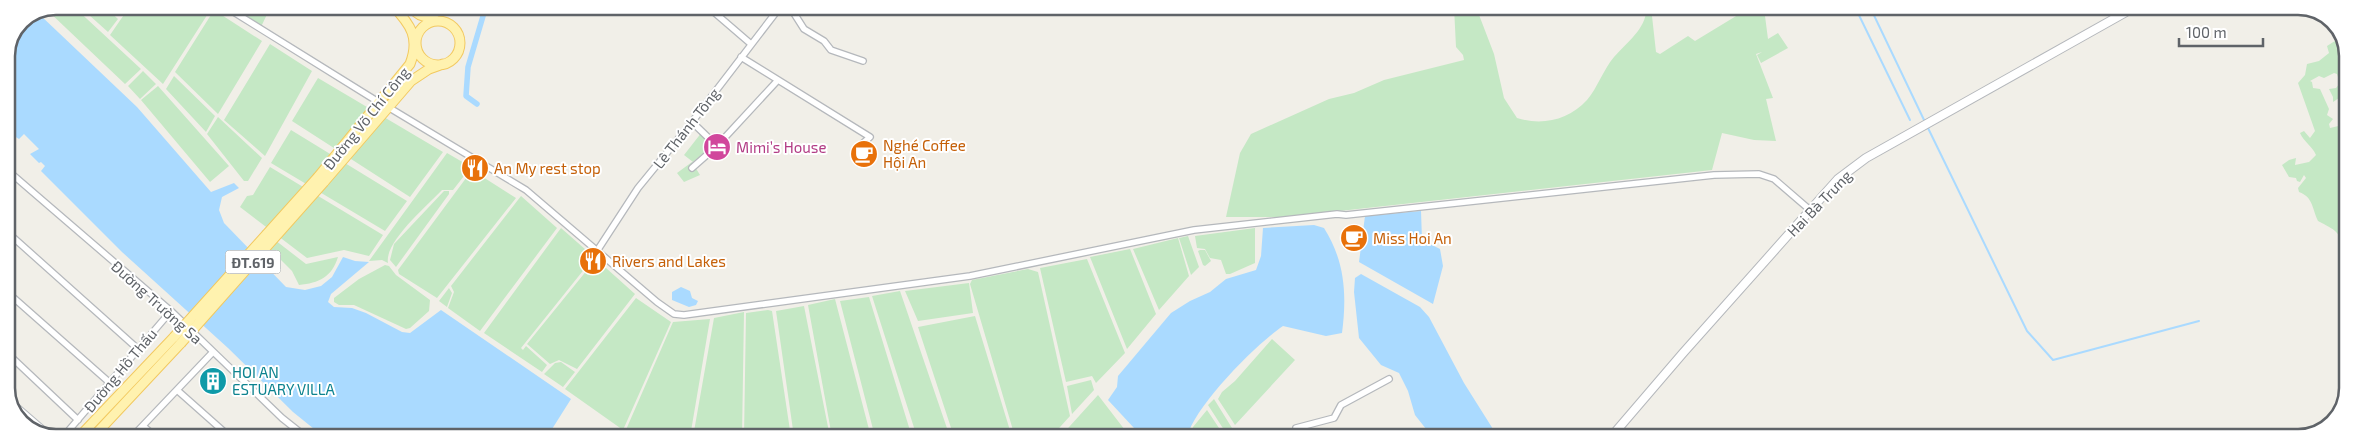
<svg xmlns="http://www.w3.org/2000/svg" width="2354" height="444" font-family="'Exo 2',sans-serif">
	<style>
		.green { fill: #c5e8c5 }
		.water { fill: #aadaff }
		.lines { fill: none; stroke-linecap: round; stroke-linejoin: round }
		.stream { stroke: #aadaff; stroke-width: 2 }
		.canal { stroke: #aadaff; stroke-width: 5.5 }
		.minor-casing { stroke: #b5b8bc; stroke-width: 8 }
		.tertiary-casing { stroke: #b5b8bc; stroke-width: 10 }
		.secondary-casing { stroke: #b6babf; stroke-width: 11 }
		.primary-casing { stroke: #f2c960; stroke-width: 11 }
		.minor { stroke: #fff; stroke-width: 5.5 }
		.tertiary { stroke: #fff; stroke-width: 8 }
		.secondary { stroke: #fff; stroke-width: 9 }
		.primary { stroke: #fff2af; stroke-width: 9 }
		.primary-bridge-casing { stroke: #f2c960; stroke-width: 11; stroke-linecap: butt }
		.primary-bridge { stroke: #fff2af; stroke-width: 9 }
		.labels { text-anchor: middle; dominant-baseline: central; stroke-width: 4; stroke-linejoin: round; paint-order: stroke }
		.shield { fill: #fff; stroke: #8f9295; stroke-width: 1 }
		.shield-label { font-size: 14px; font-weight: bold; fill: #5f6368 }
		.street-label { font-size: 15px; fill: #5f6368; stroke: #fff }
		.food-label { font-size: 15px; fill: #c56008; stroke: #fff; text-anchor: start }
		.hotel-label { font-size: 15px; fill: #b23c85; stroke: #fff; text-anchor: start }
		.culture-label { font-size: 15px; fill: #0d838f; stroke: #fff; text-anchor: start }
		.rim { fill: none; stroke: #5f6368; stroke-width: 2.5 }
	</style>
	<rect width="100%" height="100%" fill="#f1efe8"/>
	<path class="green" d="M56,6H73L141,69L125,84L47,10Z
		M79,6H104L118,19L108,32Z
		M130,6H207L211,9L163,84L110,35Z
		M225,6H271L260,29Z
		M1454,7H1476L1494,54L1504,98L1517,118C1542,126 1569,120 1587,100C1598,87 1603,70 1614,57C1627,42 1648,27 1646,7H1651L1656,52L1660,54L1688,36L1695,41L1751,7H1771L1774,11L1765,16L1768,39L1778,33L1788,48L1761,63L1757,55L1762,52L1756,54L1773,98L1766,99L1776,141L1754,140L1722,133L1712,170L1285,217H1226L1240,153L1251,134L1329,99L1354,93L1384,80L1464,60L1463,55L1456,47Z
		M214,10L262,41L218,114L175,72Z
		M2338,39L2347,50L2345,51L2343,57L2347,60V81L2343,83L2345,88L2340,92L2339,98L2333,102V97L2329,89L2336,88L2340,83L2337,74L2334,73L2324,78L2319,76L2310,81L2312,82L2313,88L2320,89L2329,109L2327,115L2333,119L2329,124L2330,128L2347,124V221L2344,222L2347,223V250C2337,230 2337,231 2318,221C2312,208 2313,197 2299,192L2298,188L2306,178L2304,175L2300,182L2297,181L2296,178L2289,177L2282,165L2289,160L2296,158L2295,165L2309,162L2316,155C2312,146 2304,142 2300,133L2304,131L2310,138L2315,131L2298,83L2305,75L2307,64L2319,61L2329,53L2327,46Z
		M270,44L312,71L265,156L224,120Z
		M143,71L156,84L140,99L128,86Z
		M174,76L215,116L206,132L166,89Z
		M318,78L443,152L410,197L292,121Z
		M158,86L229,166L210,182L141,100Z
		M218,117L262,158L248,181H244L207,134Z
		M291,130L407,201L385,231L271,163Z
		M702,132L708,149L693,162L684,155Z
		M447,153L471,167L453,190H442C428,205 384,242 388,263L382,260L369,261Z
		M692,162L700,175L684,182L677,173Z
		M270,167L383,235L369,256L344,250L307,258L240,207L247,196L253,195Z
		M472,170L516,198L437,298L399,274L398,270Z
		M444,191H449V194L396,267L390,260L394,244Z
		M521,196L557,228L480,331L448,308L454,292L451,286Z
		M561,228L594,257L521,348L523,350L526,346L547,365L542,372L484,333Z
		M1255,228V263L1230,274H1226L1221,260L1210,258L1205,249L1197,248L1195,236Z
		M262,230L306,264L338,257C332,277 319,283 299,285L292,271L261,240Z
		M1188,236L1199,267L1191,275L1179,238Z
		M1178,238L1189,276L1159,310L1133,249Z
		M1130,249L1156,314L1127,349L1090,257Z
		M1200,250H1205L1211,261L1205,266L1203,265L1198,251Z
		M596,259L635,294L577,369L559,360L550,364L527,344Z
		M1087,259L1125,353L1096,383L1092,376L1066,382L1040,268Z
		M385,265L389,266L396,275L430,300L429,311L410,328L406,329L354,305H339L334,302V298L359,279Z
		M1028,269L1038,272L1070,416L1051,437H1015L970,284L972,280Z
		M969,283L973,313L918,321L905,291Z
		M449,288L452,293L447,307L439,301Z
		M900,291L950,437H917L872,296Z
		M869,297L912,437H875L840,301Z
		M636,298L671,322L623,430L565,389Z
		M835,299L871,437H832L808,305Z
		M804,306L830,437H794L776,311Z
		M768,310L772,311L791,437H744L746,313Z
		M744,312L742,437H693L714,318Z
		M975,316L1012,437H954L918,327Z
		M710,319L690,437H633L625,432L673,322Z
		M1272,339L1295,360L1235,425L1218,399L1222,392L1235,381Z
		M561,362L575,372L563,387L544,374L555,363Z
		M1091,380L1094,390L1072,414L1067,386Z
		M1098,395L1128,434L1127,437H1060Z
		M1214,399L1232,428L1226,433L1208,405Z
		M1207,410L1223,434L1221,437H1190L1193,427Z"/>
	<path class="water" d="M39,14L137,107L211,192L234,183L239,188L222,197L219,210L224,223L286,287L305,290L321,286L332,277L343,257L355,261L369,262L331,294L328,302L334,307L352,308L366,313L402,332L410,333L441,310L571,399L547,437H324L293,412L228,348L122,252L41,171L45,166L41,162L39,163L30,154L39,149L24,134L19,139L6,131V56L21,21Z
		M1421,211L1422,240L1440,249L1443,266L1433,304L1359,262L1365,216Z
		M1314,225L1324,228C1345,261 1347,295 1342,333L1326,336L1283,326C1255,345 1195,406 1187,437H1133L1134,428L1108,400L1117,387L1118,376L1171,313L1190,301L1210,292L1226,279L1256,270L1261,256L1263,228Z
		M1361,274L1420,307L1429,317L1464,383L1498,437H1429L1430,434L1415,415L1408,391L1399,373L1381,365L1359,338L1354,292L1355,278Z
		M681,287L690,291L692,298L698,301L696,305L689,307L672,300V292Z"/>
	<g class="lines">
		<path class="stream" d="M1855,7L1910,120
			M1870,7L1925,122
			M1927,126L2027,331L2053,360L2199,321"/>
		<path class="canal" d="M477,104L466,96L468,67L486,6"/>
		<g class="minor-casing">
			<path id="minor" d="M224,6L380,103
				M708,7L751,44
				M790,7L804,29L824,41L831,50L863,61
				M741,57L870,137L861,145L866,151L864,155
				M388,107L526,190L657,302L674,314L684,315L970,276L1194,230L1337,214L1346,215L1714,175L1759,174L1774,179L1810,210
				M692,122L717,146
				M692,168L717,146L778,80
				M6,169L171,311L282,418L306,437
				M6,231L138,349
				M597,251L638,188L692,122L777,11V7
				M7,292L110,383
				M7,353L78,420
				M177,390L230,437
				M143,426L156,437
				M1296,428L1334,418L1341,405L1389,379
				M69,430L171,311
				M132,437L212,353"/>
		</g>
		<g class="tertiary-casing">
			<path id="tertiary" d="M1611,437L1683,353L1838,179L1866,158L2135,7"/>
		</g>
		<g class="secondary-casing">
			<path id="secondary" d="M12,405L49,437
				M20,422L22,424"/>
		</g>
		<g class="primary-casing">
			<path id="primary" d="M407,6L420,15L435,20
				M416 43a22 22 0 1 1 44 0a22 22 0 1 1-44 0Z
				M318,177L410,64C420,38 411,25 393,6
				M324,182L411,81L429,69L443,64
				M79,437L174,337
				M93,437L181,343"/>
		</g>
		<use href="#minor" class="minor"/>
		<use href="#tertiary" class="tertiary"/>
		<use href="#secondary" class="secondary"/>
		<use href="#primary" class="primary"/>
		<g class="primary-bridge-casing">
			<path id="primary-bridge" d="M174,337L318,177
				M181,343L324,182"/>
		</g>
		<use href="#primary-bridge" class="primary-bridge"/>
	</g>
	<defs>
		<g id="hotel-disc" transform="scale(1.4375)"><circle r="9.5" fill="#d1479c" stroke="#fff"/><path d="M-6-4.5h1.5V1H6V5H4.5V3h-9V5H-6ZM-4 0a1.8 1.8 0 1 1 3.6 0ZM.5 0V-2.5h3Q6-2.5 6 0Z" fill="#fff"/></g>
		<g id="cafe-disc" transform="scale(1.4375)"><circle r="9.5" fill="#e8710a" stroke="#fff"/><path d="M-5.5-4.5H6V0H3Q3 3.5 0 3.5H-2.5Q-5.5 3.5-5.5 0ZM3-3.2v2h1.7v-2ZM-6 4.5H4V6H-6Z" fill="#fff"/></g>
		<g id="restaurant-disc" transform="scale(1.4375)"><circle r="9.5" fill="#e8710a" stroke="#fff"/><path d="M-5-6h1v4h1v-4h1v4h1v-4h1v5L-1.5 .5V6h-2V.5L-5-1ZM5-6V6H3V1.5H1.5Q1.5-4 5-6Z" fill="#fff"/></g>
		<g id="building-disc" transform="scale(1.4375)"><circle r="9.5" fill="#0f9aa8" stroke="#fff"/><path d="M-4-6H4V6H1V3H-1V6H-4ZM-2.5-4.3h1.7v1.8h-1.7ZM.8-4.3h1.7v1.8H.8ZM-2.5-1h1.7V.8h-1.7ZM.8-1h1.7V.8H.8Z" fill="#fff"/></g>
	</defs>
	<g fill-rule="evenodd">
		<use href="#hotel-disc" x="717" y="147"/>
		<use href="#cafe-disc" x="864" y="154"/>
		<use href="#restaurant-disc" x="475" y="168"/>
		<use href="#cafe-disc" x="1354" y="238"/>
		<use href="#restaurant-disc" x="593" y="261"/>
		<use href="#building-disc" x="213" y="381"/>
	</g>
	<g class="labels">
		<rect class="shield" x="225.5" y="250.5" width="55" height="23" rx="4"/>
		<g class="shield-label">
			<text x="253" y="262">ĐT.619</text>
		</g>
		<g class="street-label">
			<text transform="translate(366 118) rotate(-51)">Đường Võ Chí Công</text>
			<text transform="translate(686 128) rotate(-52)">Lê Thánh Tông</text>
			<text transform="translate(1819 203) rotate(-46)">Hai Bà Trưng</text>
			<text transform="translate(157 302) rotate(42)">Đường Trường Sa</text>
			<text transform="translate(120 370) rotate(-50)">Đường Hồ Thấu</text>
		</g>
		<g class="food-label">
			<text x="883" y="145">Nghé Coffee<tspan x="883" dy="17">Hội An</tspan></text>
			<text x="494" y="168">An My rest stop</text>
			<text x="1373" y="238">Miss Hoi An</text>
			<text x="612" y="261">Rivers and Lakes</text>
		</g>
		<g class="hotel-label">
			<text x="736" y="147">Mimi’s House</text>
		</g>
		<g class="culture-label">
			<text x="232" y="372">HOI AN<tspan x="232" dy="17">ESTUARY VILLA</tspan></text>
		</g>
	</g>
	<path d="M0 0H2354V444H0ZM56 15H2298A41 41 0 0 1 2339 56V388A41 41 0 0 1 2298 429H56A41 41 0 0 1 15 388V56A41 41 0 0 1 56 15Z" fill="#fff" fill-rule="evenodd"/>
	<path class="rim" d="M56 15H2298A41 41 0 0 1 2339 56V388A41 41 0 0 1 2298 429H56A41 41 0 0 1 15 388V56A41 41 0 0 1 56 15Z"/>
	<path d="M2179 38v8h84v-8" fill="none" stroke="#5f6368" stroke-width="2.5"/>
	<text x="2186" y="38" font-size="15" fill="#5f6368" stroke="#ffffff" stroke-width="4" paint-order="stroke">100 m</text>
</svg>
